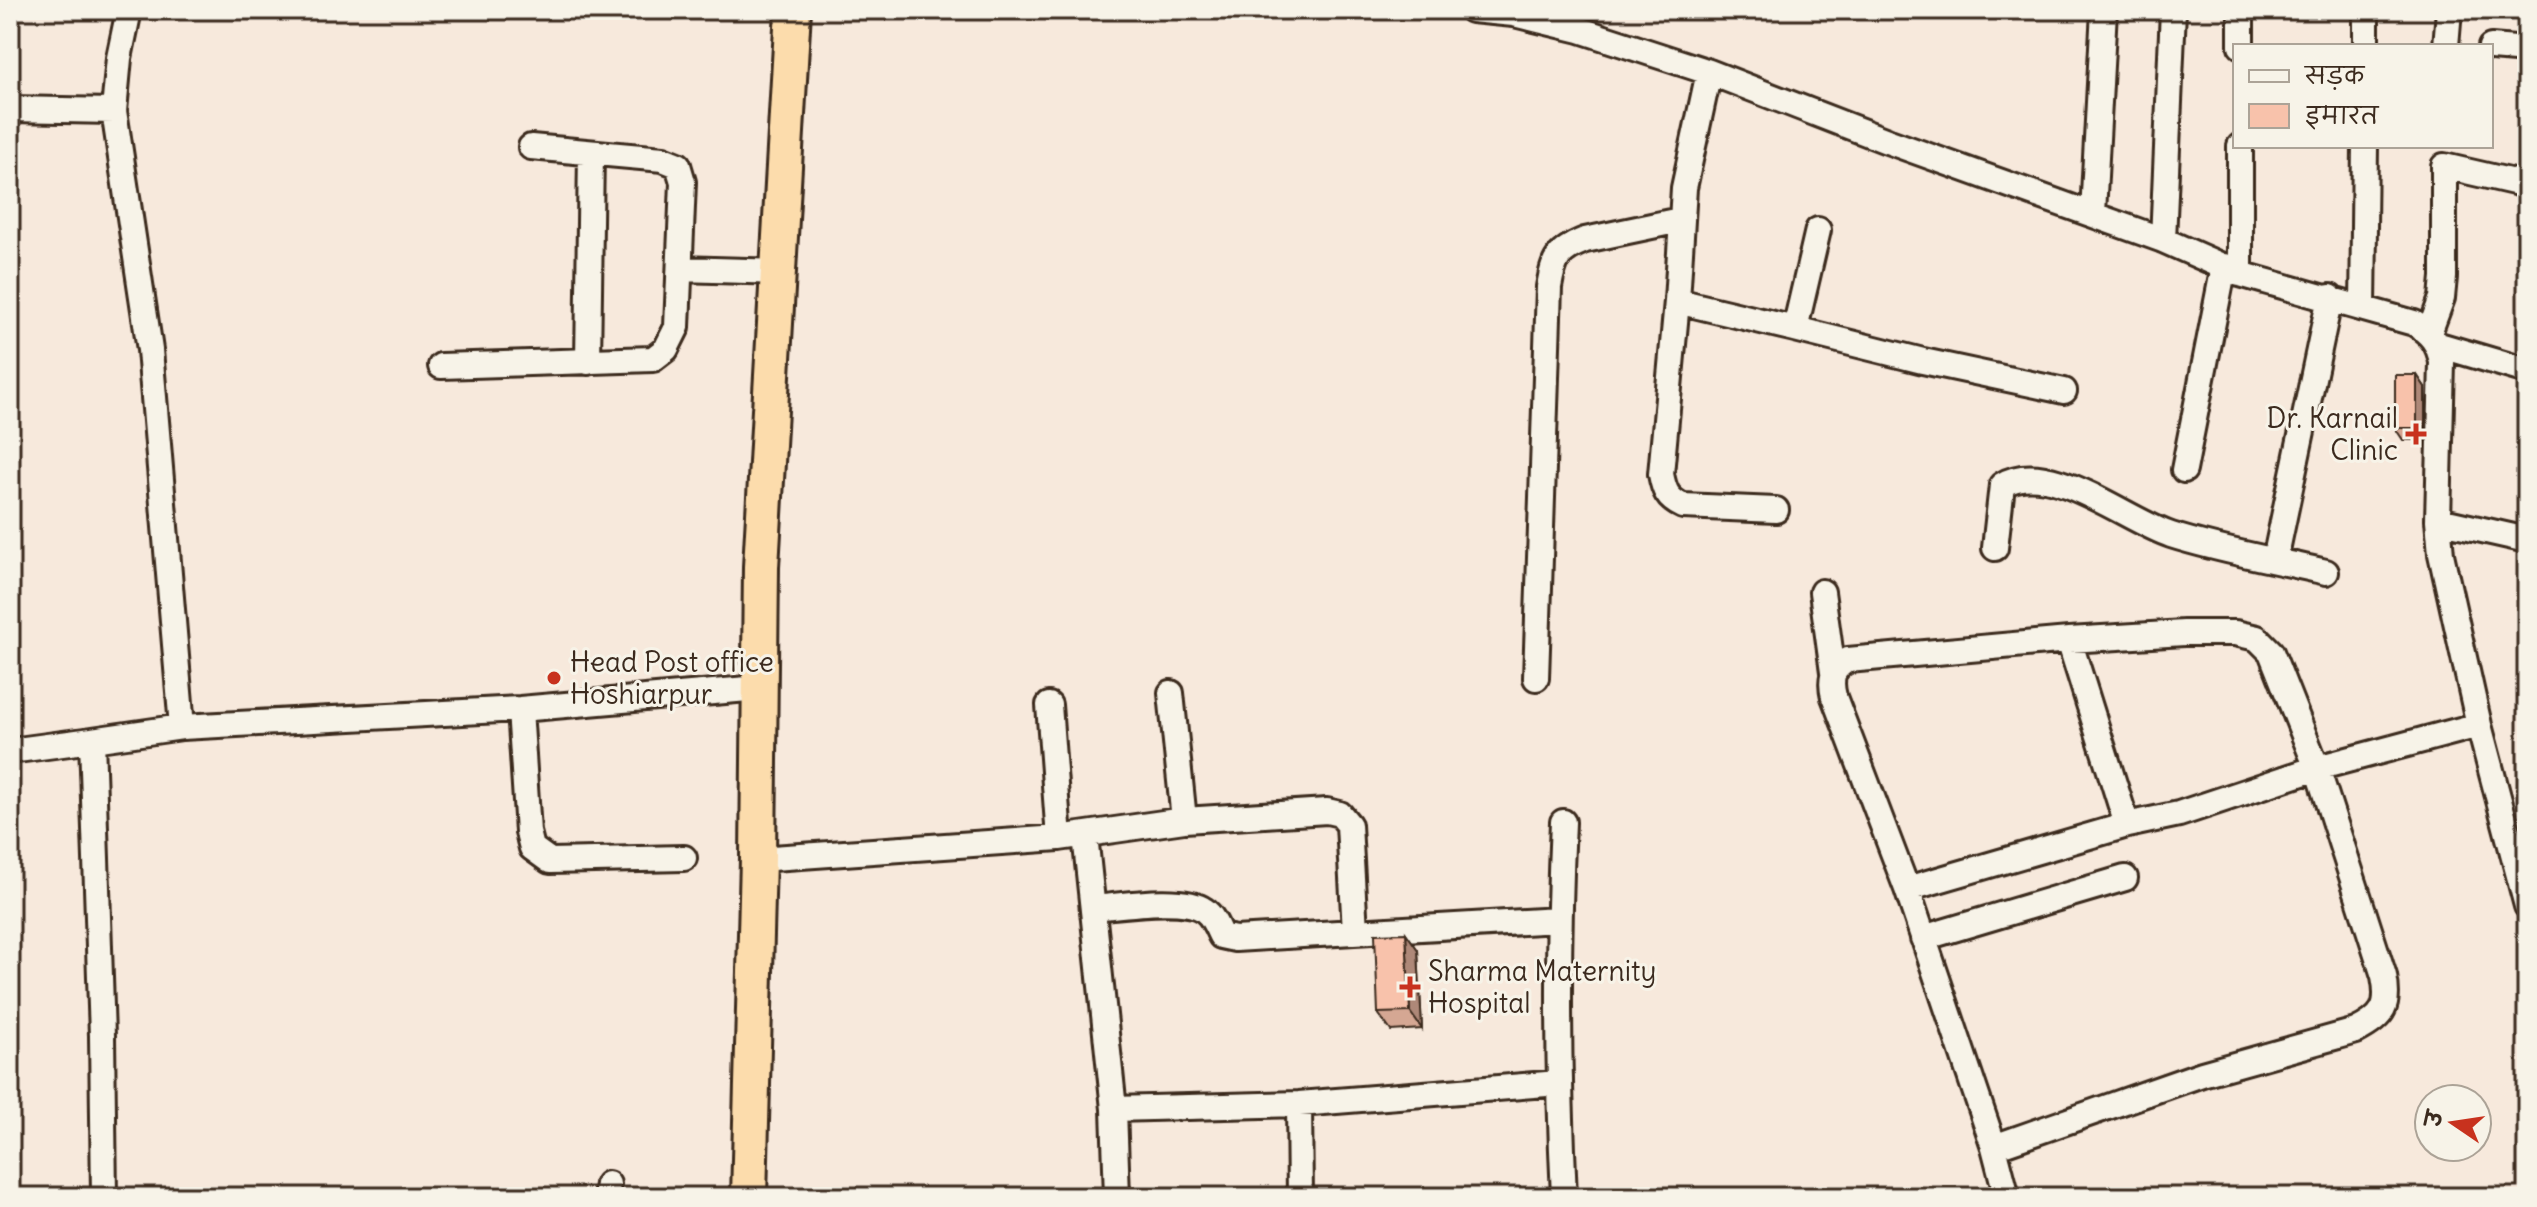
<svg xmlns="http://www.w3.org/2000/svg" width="2537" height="1207" font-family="Delius,'Playpen Sans Deva',sans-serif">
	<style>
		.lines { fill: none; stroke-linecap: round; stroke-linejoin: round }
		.minor-casing { stroke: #3b2a1e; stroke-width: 30 }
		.highway-casing { stroke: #3b2a1e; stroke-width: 40 }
		.minor { stroke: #f7f3e8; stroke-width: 24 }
		.highway { stroke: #fcdcac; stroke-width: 34 }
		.wall { fill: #d5a793; stroke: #3b2a1e; stroke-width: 2 }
		.shaded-wall { fill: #ae8878; stroke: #3b2a1e; stroke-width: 2 }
		.building { fill: #f8c2ab; stroke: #3b2a1e; stroke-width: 2 }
		.poi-dot { fill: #c8321e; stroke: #f7f3e8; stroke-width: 3 }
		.labels { text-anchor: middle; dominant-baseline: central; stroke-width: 6; stroke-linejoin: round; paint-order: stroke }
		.poi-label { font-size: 28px; fill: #3b2a1e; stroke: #f7f3e8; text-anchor: start }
	</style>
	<rect width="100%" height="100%" fill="#f7e9dc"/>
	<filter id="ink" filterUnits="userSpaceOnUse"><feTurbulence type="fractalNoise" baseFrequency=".0125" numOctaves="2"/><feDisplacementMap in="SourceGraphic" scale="16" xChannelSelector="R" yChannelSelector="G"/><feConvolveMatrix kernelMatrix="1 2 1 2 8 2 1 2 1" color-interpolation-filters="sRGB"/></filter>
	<g filter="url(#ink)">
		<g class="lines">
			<g class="minor-casing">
				<path id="minor" d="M129,10L119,58L114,111L150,350L182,727
					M1472,10L1514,14L1580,30L1709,72L1887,141L2163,240L2240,274L2414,323C2431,334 2438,342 2442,362L2438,520L2441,554L2479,725L2527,906
					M2241,46V10
					M2366,46V10
					M2446,46L2449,10
					M2491,47L2527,50
					M1709,72L1684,188L1677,301L1795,329L1818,230
					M10,109L114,111
					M2093,213L2104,10
					M2163,240L2173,10
					M680,269L778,272
					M2240,274V146
					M1677,301L1661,474C1664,490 1667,499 1683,506L1776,510
					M2363,308L2365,146
					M1795,329L1923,361L2064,391
					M2429,333L2442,298L2444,277V166L2527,185
					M2439,345L2527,371
					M588,362L591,153
					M441,366L653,359L666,349L677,327L683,182L678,165L663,159L531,147
					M2184,470L2224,266
					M2438,520L2527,540
					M1995,548L2002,485C2049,456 2125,520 2171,535C2221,551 2275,560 2326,572
					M2275,560L2330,297
					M1822,592L1833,672
					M2184,633H2235L2257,638L2271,652L2317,768L2384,976C2390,1006 2384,1017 2356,1031L2202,1074L1994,1147L1907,889L1834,697C1830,681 1831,668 1848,660L2069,640Z
					M2069,640L2127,825
					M1536,678L1549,287C1554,259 1557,251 1585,240L1680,220
					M1171,693L1184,820
					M1049,705L1059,838
					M520,709L528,832L532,848L550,861L684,858
					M10,751L92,740
					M1563,822C1557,947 1558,1072 1564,1197
					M1085,835L1114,1109L1117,1197
					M758,859L1059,838L1184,820L1327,811L1340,814L1349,825L1355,931
					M1907,889L2127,825L2179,814L2317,768L2479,725
					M1093,908C1118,906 1184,895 1204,910C1212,915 1217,927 1221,936L1235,939L1558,920
					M1923,938L2125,878
					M1299,1104L1300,1197
					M1114,1109L1299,1104L1559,1083
					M1994,1147L2007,1197
					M104,1197L102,1036L92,740L182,727L520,709L759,688
					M606,1197L608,1184"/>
			</g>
			<g class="highway-casing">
				<path id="highway" d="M749,1197L758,859L761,567L793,10"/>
			</g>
			<use href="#minor" class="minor"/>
			<use href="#highway" class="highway"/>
		</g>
		<path class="wall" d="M2417,375L2425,387V440H2403L2395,428Z
			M1406,933L1418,950L1422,1029L1391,1031L1378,1013Z"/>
		<path class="shaded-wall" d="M2417,375L2425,387V440L2417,428Z
			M1406,933L1418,950L1422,1029L1410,1012Z"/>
		<path class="building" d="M2395,375H2417V428H2395Z
			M1406,933L1410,1012L1378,1013L1375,934Z"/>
	</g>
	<g class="poi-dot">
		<path d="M2412 422h8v8h8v8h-8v8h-8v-8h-8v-8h8z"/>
		<circle cx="554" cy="678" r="8"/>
		<path d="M1406 975h8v8h8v8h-8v8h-8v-8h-8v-8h8z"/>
	</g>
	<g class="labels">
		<g class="poi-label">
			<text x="2398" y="418" text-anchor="end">Dr. Karnail<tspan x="2398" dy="32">Clinic</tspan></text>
			<text x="570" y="662">Head Post office<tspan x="570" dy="32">Hoshiarpur</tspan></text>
			<text x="1428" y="971">Sharma Maternity<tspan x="1428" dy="32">Hospital</tspan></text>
		</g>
	</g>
	<rect width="2537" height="1207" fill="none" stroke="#f7f3e8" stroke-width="40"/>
	<rect x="20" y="20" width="2497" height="1167" fill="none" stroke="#3b2a1e" stroke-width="3" filter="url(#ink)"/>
	<rect x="2233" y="44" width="260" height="104" fill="#f7f3e8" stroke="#aca397" stroke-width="2"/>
	<rect x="2249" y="70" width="40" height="12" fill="#f7f3e8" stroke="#aca397" stroke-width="2"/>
	<text x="2305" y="84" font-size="24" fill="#3b2a1e">सड़क</text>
	<rect x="2249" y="104" width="40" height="24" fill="#f8c2ab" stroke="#aca397" stroke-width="2"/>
	<text x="2305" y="124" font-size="24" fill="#3b2a1e">इमारत</text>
	<g transform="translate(2453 1123) rotate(283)"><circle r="38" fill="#f7f3e8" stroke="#aca397" stroke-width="2"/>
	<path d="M0-6L14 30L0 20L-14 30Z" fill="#c8321e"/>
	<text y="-12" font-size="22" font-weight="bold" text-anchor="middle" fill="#3b2a1e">उ</text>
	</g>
</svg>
